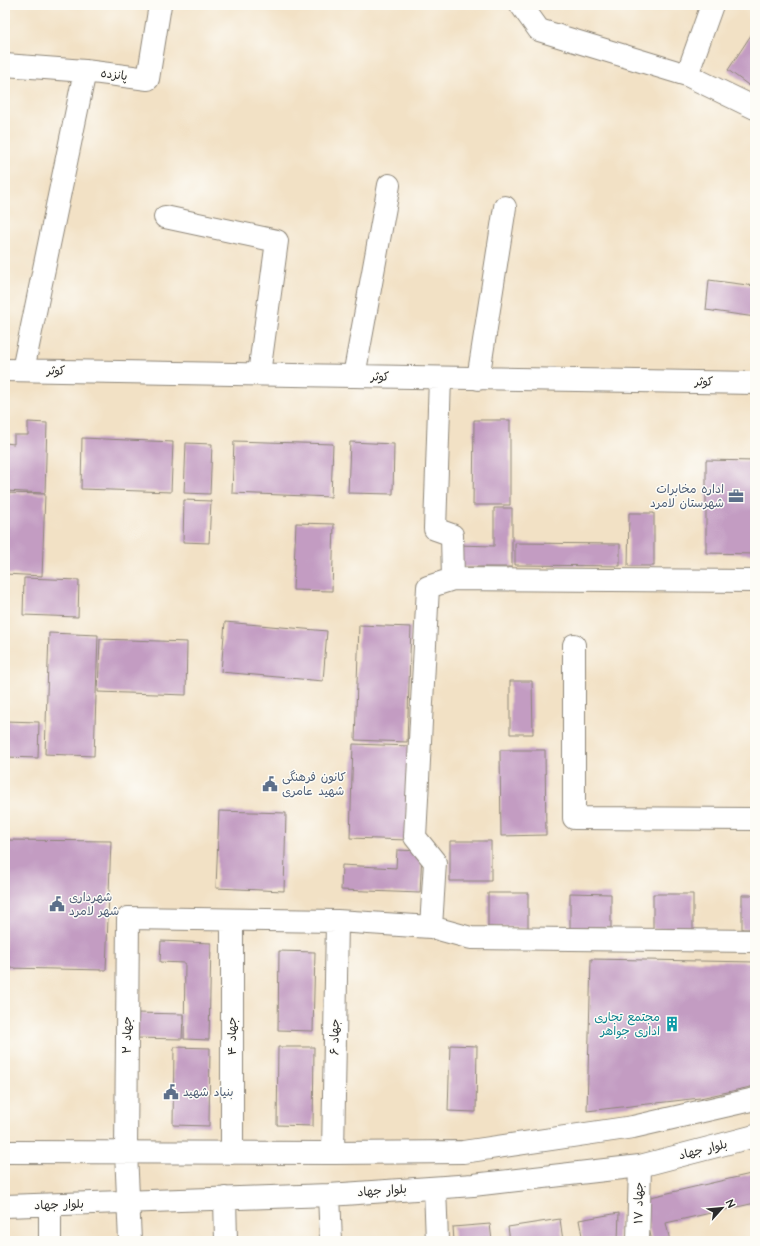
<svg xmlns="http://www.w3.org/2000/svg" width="760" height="1246" font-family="'Architects Daughter','Playpen Sans Arabic',sans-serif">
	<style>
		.building { fill: #c39cc2 }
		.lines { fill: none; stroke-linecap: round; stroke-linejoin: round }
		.minor-casing { stroke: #8e8678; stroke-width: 24 }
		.minor { stroke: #fff; stroke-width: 22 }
		.labels { text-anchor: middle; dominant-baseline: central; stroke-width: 3; stroke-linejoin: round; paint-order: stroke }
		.street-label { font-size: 12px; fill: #2b2b2b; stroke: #fdfcf7 }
		.service-label { font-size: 12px; fill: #4e5e75; stroke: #fdfcf7; text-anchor: start }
		.culture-label { font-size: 12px; fill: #0d838f; stroke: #fdfcf7; text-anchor: end }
	</style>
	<rect width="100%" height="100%" fill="#fdfcf7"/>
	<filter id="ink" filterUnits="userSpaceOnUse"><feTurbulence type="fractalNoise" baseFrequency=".025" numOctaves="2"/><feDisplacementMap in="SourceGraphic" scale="8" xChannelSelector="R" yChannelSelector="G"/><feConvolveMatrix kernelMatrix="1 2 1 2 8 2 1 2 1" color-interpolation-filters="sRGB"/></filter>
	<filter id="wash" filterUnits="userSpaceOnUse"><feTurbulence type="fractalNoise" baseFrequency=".012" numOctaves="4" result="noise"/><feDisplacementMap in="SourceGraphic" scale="16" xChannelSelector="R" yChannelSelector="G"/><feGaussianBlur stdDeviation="0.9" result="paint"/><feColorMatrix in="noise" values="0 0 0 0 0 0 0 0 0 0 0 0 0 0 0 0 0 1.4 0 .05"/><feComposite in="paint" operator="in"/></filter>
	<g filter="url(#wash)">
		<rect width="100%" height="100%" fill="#f2e1c5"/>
		<g id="blocks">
			<path class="building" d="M755,29V90L728,70Z
				M709,280L755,286V317L706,310Z
				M474,420H510V505H473Z
				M28,422L47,423L45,493L5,491V443L14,444V435H28Z
				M82,438L173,442L171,492L81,489Z
				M234,441L333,444L331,497L232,493Z
				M350,442L394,444L393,494L348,493Z
				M186,443L212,444L210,494L184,493Z
				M706,460L755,461V554L706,553Z
				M5,493L45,494L42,576L5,574Z
				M184,500L211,501L209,543L183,542Z
				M494,508H512V567H457V545L494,546Z
				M629,513H654V566H628Z
				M296,523L334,524L332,591L293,590Z
				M515,543L620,544V566L515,565Z
				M24,578L79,580L78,617L23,615Z
				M225,622L327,631L323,681L221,672Z
				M359,625L411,627L407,742L355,740Z
				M49,633L98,635L94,756L45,754Z
				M100,639L187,642L186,695L98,692Z
				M510,681H532L533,734H510Z
				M5,721L39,722L38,758L5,757Z
				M353,744L410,746L407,840L350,838Z
				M500,750H545L546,835L501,836Z
				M219,811L286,813L284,891L216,888Z
				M5,840L111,841L106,970L5,968Z
				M450,841H491V881H450Z
				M397,850L422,851L420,893L341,890L342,865L396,868Z
				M488,893H528V928L488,927Z
				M570,893L611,894V928H570Z
				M653,894H693V929H653Z
				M742,895H755V929H742Z
				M161,941L211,943L209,1040L184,1039L185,963L160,962Z
				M279,951L315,952L313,1031L278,1030Z
				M591,959L755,962V1086L700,1098L587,1111Z
				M136,1013L183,1014L182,1039L135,1038Z
				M450,1045L477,1046L476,1112L448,1111Z
				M174,1047L210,1048L209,1126L173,1125Z
				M278,1047H314L313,1126L277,1125Z
				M755,1173V1203L666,1223L670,1241H652L642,1199Z
				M619,1213L618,1240L583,1241L579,1220Z
				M560,1219L563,1241H510L508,1227Z
				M490,1224L492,1241H454L453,1227Z"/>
		</g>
	</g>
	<g filter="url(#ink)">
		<use href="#blocks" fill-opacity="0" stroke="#8e8678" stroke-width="1"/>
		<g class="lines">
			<g class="minor-casing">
				<path id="minor" d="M521,5L539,30L687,75L712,5
					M5,65L85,71L148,79L160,5
					M687,75L755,108
					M165,217L277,241L259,374
					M5,370L755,383
					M23,370L85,71
					M354,376L389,185
					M478,379L505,207
					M453,579L755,581
					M574,645V818L755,819
					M431,927L435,862L415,837L428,587L453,579L452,535L435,529L440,378
					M5,1152L333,1153L463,1152L633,1127L755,1099
					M232,1153V920
					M333,1153L337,921
					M435,1188L437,1241
					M329,1195L331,1241
					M225,1198L226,1241
					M50,1205V1241
					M5,1206L329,1195L473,1185L640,1166L755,1136
					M130,1241L126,1152L128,918L337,921L431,927L471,938L755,941
					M638,1241L640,1166"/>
			</g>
			<use href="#minor" class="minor"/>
		</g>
	</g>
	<defs>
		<g id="office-bare" transform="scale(1.2)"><path d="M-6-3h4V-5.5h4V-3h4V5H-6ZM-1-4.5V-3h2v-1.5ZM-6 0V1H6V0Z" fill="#5c6f8a" stroke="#fdfcf7" stroke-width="2.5" paint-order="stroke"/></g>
		<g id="civic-bare" transform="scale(1.2)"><path d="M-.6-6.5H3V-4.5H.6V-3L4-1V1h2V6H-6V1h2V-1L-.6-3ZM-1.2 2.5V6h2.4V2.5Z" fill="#5c6f8a" stroke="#fdfcf7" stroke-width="2.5" paint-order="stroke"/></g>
		<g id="building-bare" transform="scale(1.2)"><path d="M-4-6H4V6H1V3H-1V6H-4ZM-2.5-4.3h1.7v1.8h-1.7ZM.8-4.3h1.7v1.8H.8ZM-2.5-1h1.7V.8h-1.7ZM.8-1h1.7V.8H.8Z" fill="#0f9aa8" stroke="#fdfcf7" stroke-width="2.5" paint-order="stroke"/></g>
	</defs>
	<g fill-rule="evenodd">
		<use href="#office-bare" x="736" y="496"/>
		<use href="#civic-bare" x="270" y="784"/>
		<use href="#civic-bare" x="57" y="904"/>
		<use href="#building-bare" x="672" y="1024"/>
		<use href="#civic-bare" x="171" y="1092"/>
	</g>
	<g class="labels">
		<g class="street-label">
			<text transform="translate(114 75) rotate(7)">پانزده</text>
			<text transform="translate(56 371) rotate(1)">کوثر</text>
			<text transform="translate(380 377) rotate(1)">کوثر</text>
			<text transform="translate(704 382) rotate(1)">کوثر</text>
			<text transform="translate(127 1035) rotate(-90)">جهاد ۲</text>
			<text transform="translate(232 1036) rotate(-90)">جهاد ۴</text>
			<text transform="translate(335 1037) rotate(-89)">جهاد ۶</text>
			<text transform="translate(703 1150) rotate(-14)">بلوار جهاد</text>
			<text transform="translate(382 1191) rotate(-4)">بلوار جهاد</text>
			<text transform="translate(639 1203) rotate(-89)">جهاد ۱۷</text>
			<text transform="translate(59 1205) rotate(-2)">بلوار جهاد</text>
		</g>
		<g class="service-label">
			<text x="724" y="489" text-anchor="end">اداره مخابرات<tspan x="724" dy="14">شهرستان لامرد</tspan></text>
			<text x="282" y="777">کانون فرهنگی<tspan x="282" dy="14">شهید عامری</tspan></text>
			<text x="69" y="897">شهرداری<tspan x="69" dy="14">شهر لامرد</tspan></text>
			<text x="183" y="1092">بنیاد شهید</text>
		</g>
		<g class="culture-label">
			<text x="660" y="1017">مجتمع تجاری<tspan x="660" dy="14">اداری جواهر</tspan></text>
		</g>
	</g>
	<rect width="760" height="1246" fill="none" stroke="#fdfcf7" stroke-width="20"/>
	<g transform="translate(722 1208) rotate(63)" stroke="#fdfcf7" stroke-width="3" paint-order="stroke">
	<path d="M0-3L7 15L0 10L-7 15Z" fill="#2b2b2b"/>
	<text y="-6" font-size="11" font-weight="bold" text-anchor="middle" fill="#2b2b2b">N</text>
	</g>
</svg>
